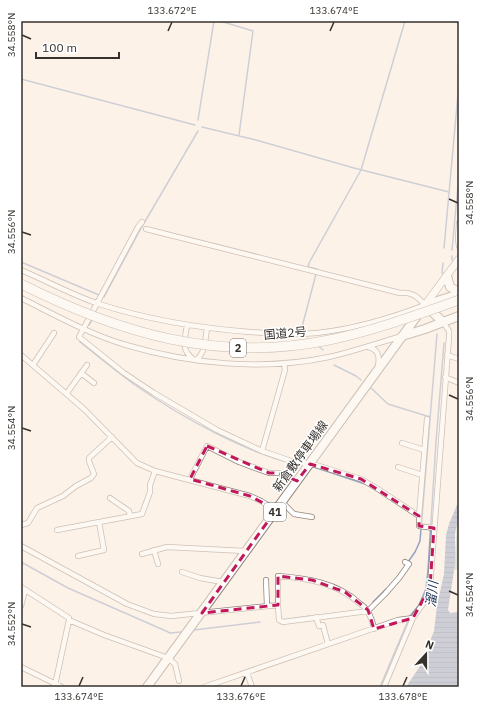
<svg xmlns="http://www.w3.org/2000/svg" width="480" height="708" font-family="'IBM Plex Sans','Noto Sans JP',sans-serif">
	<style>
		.green { fill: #bbd1ba }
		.water { fill: url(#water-rules) }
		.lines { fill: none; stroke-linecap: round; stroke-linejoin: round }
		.stream { stroke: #95a4c2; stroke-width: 1.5 }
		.street-casing { stroke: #92857a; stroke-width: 6 }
		.secondary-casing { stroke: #92857a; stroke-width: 8 }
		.primary-casing { stroke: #92857a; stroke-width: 10 }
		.street { stroke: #fff; stroke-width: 4.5 }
		.secondary { stroke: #fff; stroke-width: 7 }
		.primary { stroke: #fff; stroke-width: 8 }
		.highway-bridge-casing { stroke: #92857a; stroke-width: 10; stroke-linecap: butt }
		.highway-bridge { stroke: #fff; stroke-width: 9 }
		.marked { fill: none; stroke: #c2185b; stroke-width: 3; stroke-dasharray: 8 5; stroke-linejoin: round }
		.ticks { fill: none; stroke: #36312c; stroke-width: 1.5 }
		.labels { text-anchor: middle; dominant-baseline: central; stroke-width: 3; stroke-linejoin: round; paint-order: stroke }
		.shield { fill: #fff; stroke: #726f6b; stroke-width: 1 }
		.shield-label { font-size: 11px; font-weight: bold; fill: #36312c }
		.street-label { font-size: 12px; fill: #36312c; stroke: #fff }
		.water-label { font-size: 13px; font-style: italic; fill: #1c2e57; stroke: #fff }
		.neatline { fill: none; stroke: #36312c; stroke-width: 1.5 }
		.ticks-label { font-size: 10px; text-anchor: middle; fill: #36312c }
	</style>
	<defs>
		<pattern id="water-rules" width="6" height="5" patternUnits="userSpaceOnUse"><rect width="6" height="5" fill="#95a4c2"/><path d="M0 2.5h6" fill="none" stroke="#7a869e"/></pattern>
	</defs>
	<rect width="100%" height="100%" fill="#fdf2e8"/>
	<path class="green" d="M459,518V569L454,570L457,523Z"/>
	<path class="water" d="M459,500V518L455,533V564L448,610L450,613L459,612V687H406L420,666L434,631L437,605L444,574L446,535L449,524Z"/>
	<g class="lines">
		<path class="stream" d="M220,21L253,31L239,135
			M451,21L459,23
			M21,79L195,125
			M198,120L214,21
			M202,127L256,140L354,168L449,192
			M444,248L458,94L459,50
			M452,250L459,175
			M452,260V256
			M21,262L99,295
			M317,270V269L308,267L309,263L361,170L405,21
			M442,273L443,263
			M103,296L104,297L140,230L198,131
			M89,325L92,320
			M302,327L316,274
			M81,341L80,342C99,357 118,373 138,387C183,418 246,453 299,465
			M317,345L323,350
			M334,365L356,376L361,380
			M371,388L388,404L430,417
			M314,467L365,484
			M21,562L68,588L166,631L170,633L181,632
			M408,562L415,552L420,541L437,334
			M373,602L386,589
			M283,620L310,616
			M194,630L260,622
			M380,687L410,616L419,605L426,589L428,570L436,442L444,343"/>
		<g class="street-casing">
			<path id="street" d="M142,222L138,227L79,337L124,373L154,393L217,430L262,451L291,461L316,465L361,479L378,489L419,516V526L434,528
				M459,223L458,239L459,246
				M21,270C47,281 72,295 99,304C149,320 197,328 250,332C272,334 294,335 317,333C353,329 391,318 425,305C417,296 412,292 400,293L146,229
				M21,298C55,315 89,334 126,345C190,364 263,371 329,357C354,351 378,343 402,336
				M187,325C185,341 180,348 193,359
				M368,347C378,349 380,356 378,366
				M21,355L84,409L137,463L155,471L250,496L261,501L276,510
				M447,355L459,359
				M196,360C206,352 205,340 207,328
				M33,365L54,333
				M81,373L94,383
				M445,377L459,383
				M67,393L87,365
				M402,443L424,450
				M262,451L285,370L284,363
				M398,467L422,475
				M190,479L207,446L239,462L269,473H279L297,481
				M110,498L129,511L130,516
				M282,502L294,514L312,517
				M419,516L427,419
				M21,525L28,523L37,508L63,496L76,486L91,478L94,474L89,461V458L112,437
				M57,530L142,514L150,492V485L155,471
				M21,546L127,604L154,614L171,616L278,605V576C306,578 338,583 359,603C362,605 366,608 368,612C371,617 373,623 374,629
				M154,550L158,564
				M142,554L167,547L245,551
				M78,556L104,550L99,522
				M182,572L200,578L223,582
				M266,580L267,606
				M21,587L69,618V620
				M278,605L279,620L283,622L368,611L385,594L399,578L409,564L405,562
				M21,606L25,590
				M316,617L319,626L323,625L328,644
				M21,667L62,687
				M247,673L252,687
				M53,687L55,685L69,620L104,635L168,658L175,664L179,681
				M204,687L398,620L413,618
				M384,687L413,618L425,601L430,587L449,337V331L443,322"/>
		</g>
		<g class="secondary-casing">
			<path id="secondary" d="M425,305L459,259"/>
		</g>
		<g class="primary-casing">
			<path id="primary" d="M447,276L450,287L459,292
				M427,307L443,322
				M402,336L425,329L459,316
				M147,687L425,305L459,294"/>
		</g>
		<use href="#street" class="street"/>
		<use href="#secondary" class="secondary"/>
		<use href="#primary" class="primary"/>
		<g class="highway-bridge-casing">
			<path id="highway-bridge" d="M21,284C119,333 218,363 329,340C373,331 416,315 459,300"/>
		</g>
		<use href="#highway-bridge" class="highway-bridge"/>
	</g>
	<path d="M0 0H480V708H0ZM207,446L269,473H279L297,481L310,464L361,479L419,516V526L434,528L430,587L413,618L374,629L368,610L345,592L312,580L278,576V605L202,613L276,510L250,496L190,479Z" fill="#fdf2e8" fill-opacity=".55" fill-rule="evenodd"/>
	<path class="marked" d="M207,446L269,473H279L297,481L310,464L361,479L419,516V526L434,528L430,587L413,618L374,629L368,610L345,592L312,580L278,576V605L202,613L276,510L250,496L190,479Z"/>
	<path class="ticks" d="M168,31L172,22M330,31L334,22M22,35L31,39M449,199L458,203M22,232L31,235M449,395L458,399M22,428L31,431M449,591L458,595M22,624L31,627M79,686L83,677M241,686L245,677M403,686L407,677"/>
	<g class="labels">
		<g class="shield">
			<rect x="230" y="339" width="16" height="18" rx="3"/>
			<rect x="264" y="503" width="22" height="18" rx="3"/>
		</g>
		<g class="shield-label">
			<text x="238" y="348">2</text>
			<text x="275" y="512">41</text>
		</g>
		<g class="street-label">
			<text transform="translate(285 333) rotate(-5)">国道2号</text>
			<text transform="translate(300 456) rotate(-54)">新倉敷停車場線</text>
		</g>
		<g class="water-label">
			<text transform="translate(432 594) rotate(-84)">溜川</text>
		</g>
	</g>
	<rect width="480" height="708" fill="none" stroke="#ffffff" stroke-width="44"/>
	<g transform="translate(426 654) rotate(21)" stroke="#ffffff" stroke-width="3" paint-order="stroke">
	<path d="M0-3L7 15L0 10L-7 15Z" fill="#36312c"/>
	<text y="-6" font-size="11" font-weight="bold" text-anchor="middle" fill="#36312c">N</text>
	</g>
	<path d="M36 52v6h83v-6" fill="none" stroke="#36312c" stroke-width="2"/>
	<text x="42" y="52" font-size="12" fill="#36312c" stroke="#ffffff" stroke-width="3" paint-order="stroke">100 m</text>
	<rect x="22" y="22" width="436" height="664" class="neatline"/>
	<g class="ticks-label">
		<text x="172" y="14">133.672°E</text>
		<text x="334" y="14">133.674°E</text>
		<text transform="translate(11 35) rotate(-90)" y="4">34.558°N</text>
		<text transform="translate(469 203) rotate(-90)" y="4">34.558°N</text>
		<text transform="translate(11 232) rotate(-90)" y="4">34.556°N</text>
		<text transform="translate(469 399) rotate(-90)" y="4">34.556°N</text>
		<text transform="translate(11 428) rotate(-90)" y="4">34.554°N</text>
		<text transform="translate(469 595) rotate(-90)" y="4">34.554°N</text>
		<text transform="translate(11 624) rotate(-90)" y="4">34.552°N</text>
		<text x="79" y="700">133.674°E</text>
		<text x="241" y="700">133.676°E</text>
		<text x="403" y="700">133.678°E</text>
	</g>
</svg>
